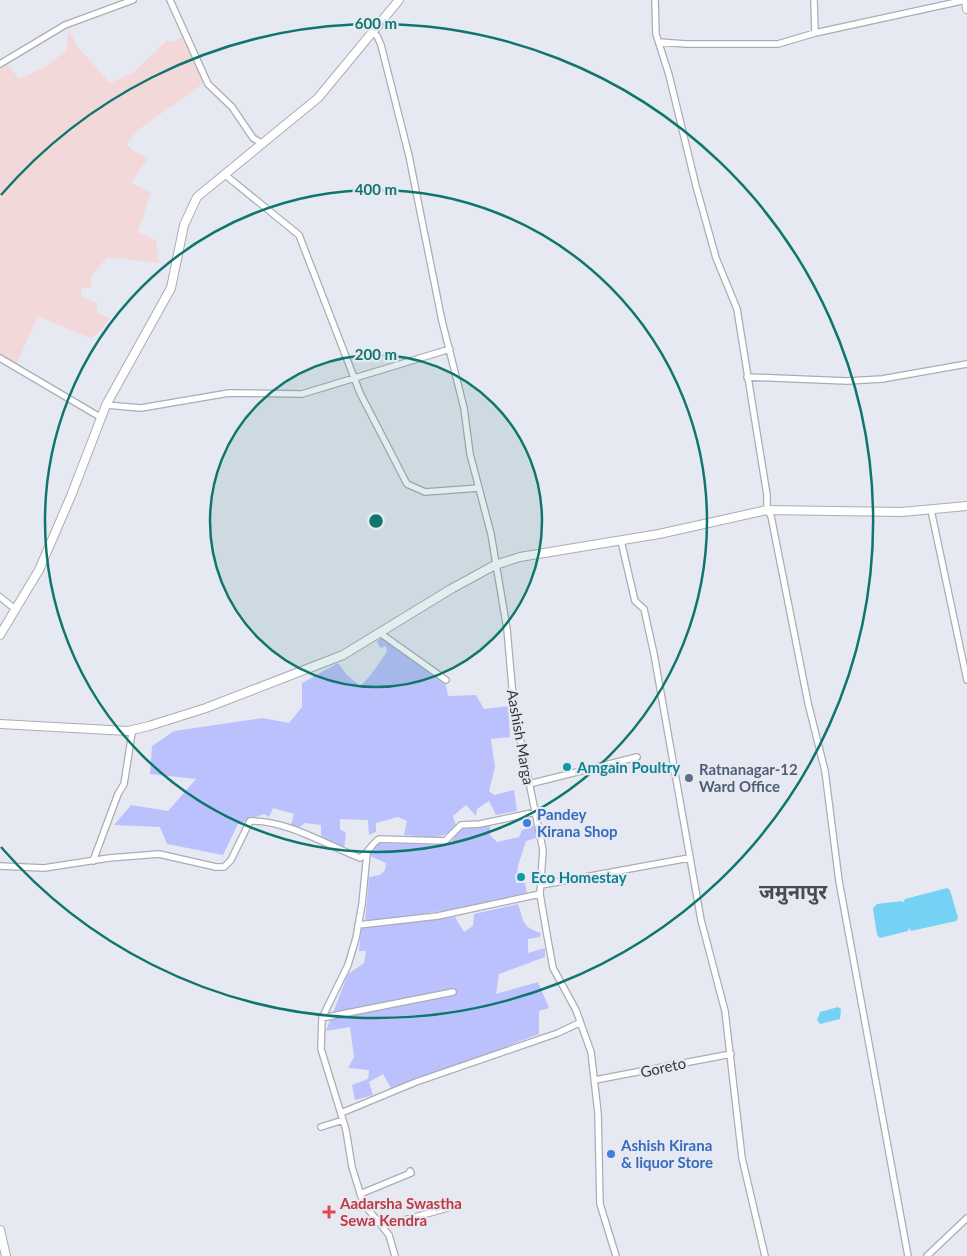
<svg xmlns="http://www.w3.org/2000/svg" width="967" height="1256" font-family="Lato,'Noto Sans Devanagari',sans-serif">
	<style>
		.industrial { fill: #f3d8da }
		.green { fill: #bbc1fc }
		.water { fill: #75d2f4 }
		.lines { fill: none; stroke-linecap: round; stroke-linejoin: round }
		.street-casing { stroke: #abacb5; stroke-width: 8 }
		.secondary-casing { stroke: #abacb5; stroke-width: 10 }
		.street { stroke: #fff; stroke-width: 5.5 }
		.secondary { stroke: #fff; stroke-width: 8 }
		.ring { fill: none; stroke: #0f766e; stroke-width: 2.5 }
		.culture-dot { fill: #0f9aa8; stroke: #e7e9f2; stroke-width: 2 }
		.service-dot { fill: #5c6f8a; stroke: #e7e9f2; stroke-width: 2 }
		.shop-dot { fill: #3f7fe0; stroke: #e7e9f2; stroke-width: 2 }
		.health-dot { fill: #e0444e; stroke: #e7e9f2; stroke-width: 2 }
		.labels { text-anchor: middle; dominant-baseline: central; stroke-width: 4.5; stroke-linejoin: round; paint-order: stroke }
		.street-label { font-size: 15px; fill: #353539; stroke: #e7e9f2 }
		.culture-label { font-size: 15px; font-weight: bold; fill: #0d838f; stroke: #e7e9f2; text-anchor: start }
		.service-label { font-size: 15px; font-weight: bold; fill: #4e5e75; stroke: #e7e9f2; text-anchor: start }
		.shop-label { font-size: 15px; font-weight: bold; fill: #366cbe; stroke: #e7e9f2; text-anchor: start }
		.health-label { font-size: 15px; font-weight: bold; fill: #be3a42; stroke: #e7e9f2; text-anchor: start }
		.district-label { font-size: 20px; font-weight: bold; fill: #4a4b52; stroke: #e7e9f2 }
		.centre { fill: #0f766e; stroke: #e7e9f2; stroke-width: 2.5 }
		.ring-label { font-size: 15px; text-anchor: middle; font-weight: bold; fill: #0f766e; stroke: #e7e9f2; stroke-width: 4.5; stroke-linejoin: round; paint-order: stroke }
	</style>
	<rect width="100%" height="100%" fill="#e7e9f2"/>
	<path class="industrial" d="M68,28L77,46L110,83L134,72L167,40L174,42L183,36L204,83L138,130L127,144L132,150L148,158L131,183L151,192L138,232L156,240L159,263L107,257L92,276L91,288H81L82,297L97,303V313L110,318L96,335L90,338L38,316L17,363L0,355V68L7,63L19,79L45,67L67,50Z"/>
	<path class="green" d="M385,635L446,685L448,696L476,695L484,709L508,706L510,737L491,739L495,767L489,791L494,795L514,790L517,811L496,815L489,801L477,809L476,816L466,805L453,816L456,825C443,843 424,836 404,835L407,821L398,817L376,823V832L369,835L368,820L340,819V829L346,833L344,849L321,836V825L305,823L297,829L291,825L294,814L273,808L269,817L264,814L238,824L223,855L167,844L160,827L114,825L131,805L168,811L196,779L150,774L152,746L174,731L262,718L289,723L302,707V683L338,663L347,675L360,686L369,677L387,652L386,646L380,648L377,641Z
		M490,825V835L497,842L519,837L522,830L535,825L536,838L526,841L518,866L516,883H525L527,894L497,903L365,922L369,877L380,875L385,870L386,863L370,856L377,843L441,845L451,842L461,828Z
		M518,904C524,922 522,927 541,933L540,937L528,939V953L545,948V957L499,974L496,994L538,982L549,1008L539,1011V1034L392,1090L383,1074L369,1082L373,1095L355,1100L352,1085L368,1079L369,1070L348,1068L354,1057L350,1027L326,1031L348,974L364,963L366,951H359L361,928L455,917L464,932L473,926L474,914Z"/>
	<path class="water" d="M947,888L950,890L958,918L956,921L911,931L909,928L908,931L880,938L877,935L873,908L877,904L902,901L903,903L905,899Z
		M838,1007L841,1009L840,1019L820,1024L817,1020L820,1012Z"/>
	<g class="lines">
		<g class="street-casing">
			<path id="street" d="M170,0L208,84L232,107L253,138L261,143
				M655,0L656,34L669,75L696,186L716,258L737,309L767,495V510L771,516L808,703L825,771L839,881L908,1256
				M814,0L815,33
				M373,33L377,36L381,45L409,156L442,321L464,408L470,454L491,534L507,629L514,709L543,850L540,894L547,935L553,968L576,1010L591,1052L598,1113L600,1204L616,1256
				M659,42L686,44H778L815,33L966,0
				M0,64L65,25L133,0
				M224,174L299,235L360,393L407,484L425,492L479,488
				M0,358L100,417
				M747,377L847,381L882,379L967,364
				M106,405L141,408L229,393L302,394L450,349
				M931,510L967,680
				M621,541L635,601L644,609L654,654L701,920L725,1011L742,1158L765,1256
				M0,597L15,609
				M380,633L446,680
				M529,784L637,757
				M367,854L362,904L356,938L348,965L322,1018L321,1049L346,1130L352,1167L361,1196L367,1208L389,1235L395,1256
				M93,861L118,794L124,784L132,733L129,730
				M0,866L44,868L109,858L159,854L216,867H224L231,860L250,821C286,820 327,845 360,858C369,853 370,845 379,839L445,841L461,825L480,824L536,812
				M541,885L689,858
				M358,925L438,916L540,894
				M322,1018L453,992
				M595,1080L731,1054
				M341,1113L416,1082L558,1033L579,1023
				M321,1127L343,1120
				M360,1194L411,1173L410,1171
				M382,1226L455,1206
				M927,1256L967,1218"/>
		</g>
		<g class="secondary-casing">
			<path id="secondary" d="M966,0L967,9
				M0,635L39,570L71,496L106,405L171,288L184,225L197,197L318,98L399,0
				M0,724L128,731L149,726L206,708L343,655L451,589L495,565L520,557L659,534L767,510L901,512L967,506
				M0,1230L6,1256"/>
		</g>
		<use href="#street" class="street"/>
		<use href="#secondary" class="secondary"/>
	</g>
	<circle cx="376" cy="521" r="166" fill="#0f766e" fill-opacity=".12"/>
	<g class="ring">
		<circle cx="376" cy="521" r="166"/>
		<circle cx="376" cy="521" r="331"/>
		<path d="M1 195A497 497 0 1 1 1 847"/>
	</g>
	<g class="culture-dot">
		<circle cx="567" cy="767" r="5"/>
		<circle cx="521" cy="877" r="5"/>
	</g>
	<circle class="service-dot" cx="689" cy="778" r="5"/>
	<g class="shop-dot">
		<circle cx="527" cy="823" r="5"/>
		<circle cx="611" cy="1154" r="5"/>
	</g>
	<path class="health-dot" d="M326.5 1204.5h5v5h5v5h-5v5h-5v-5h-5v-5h5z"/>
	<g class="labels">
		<g class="street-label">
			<text transform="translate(521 737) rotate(80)">Aashish Marga</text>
			<text transform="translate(663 1067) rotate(-12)">Goreto</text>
		</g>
		<g class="culture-label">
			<text x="577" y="767">Amgain Poultry</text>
			<text x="531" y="877">Eco Homestay</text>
		</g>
		<g class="service-label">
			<text x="699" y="769">Ratnanagar-12<tspan x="699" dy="17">Ward Office</tspan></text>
		</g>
		<g class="shop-label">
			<text x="537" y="814">Pandey<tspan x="537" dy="17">Kirana Shop</tspan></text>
			<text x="621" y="1145">Ashish Kirana<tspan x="621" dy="17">&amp; liquor Store</tspan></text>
		</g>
		<g class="health-label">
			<text x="340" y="1203">Aadarsha Swastha<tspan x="340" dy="17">Sewa Kendra</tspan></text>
		</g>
		<g class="district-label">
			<text x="793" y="891">जमुनापुर</text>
		</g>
	</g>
	<circle cx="376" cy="521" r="8" class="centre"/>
	<g class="ring-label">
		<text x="376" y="29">600 m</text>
		<text x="376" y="195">400 m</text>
		<text x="376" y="360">200 m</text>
	</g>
</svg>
